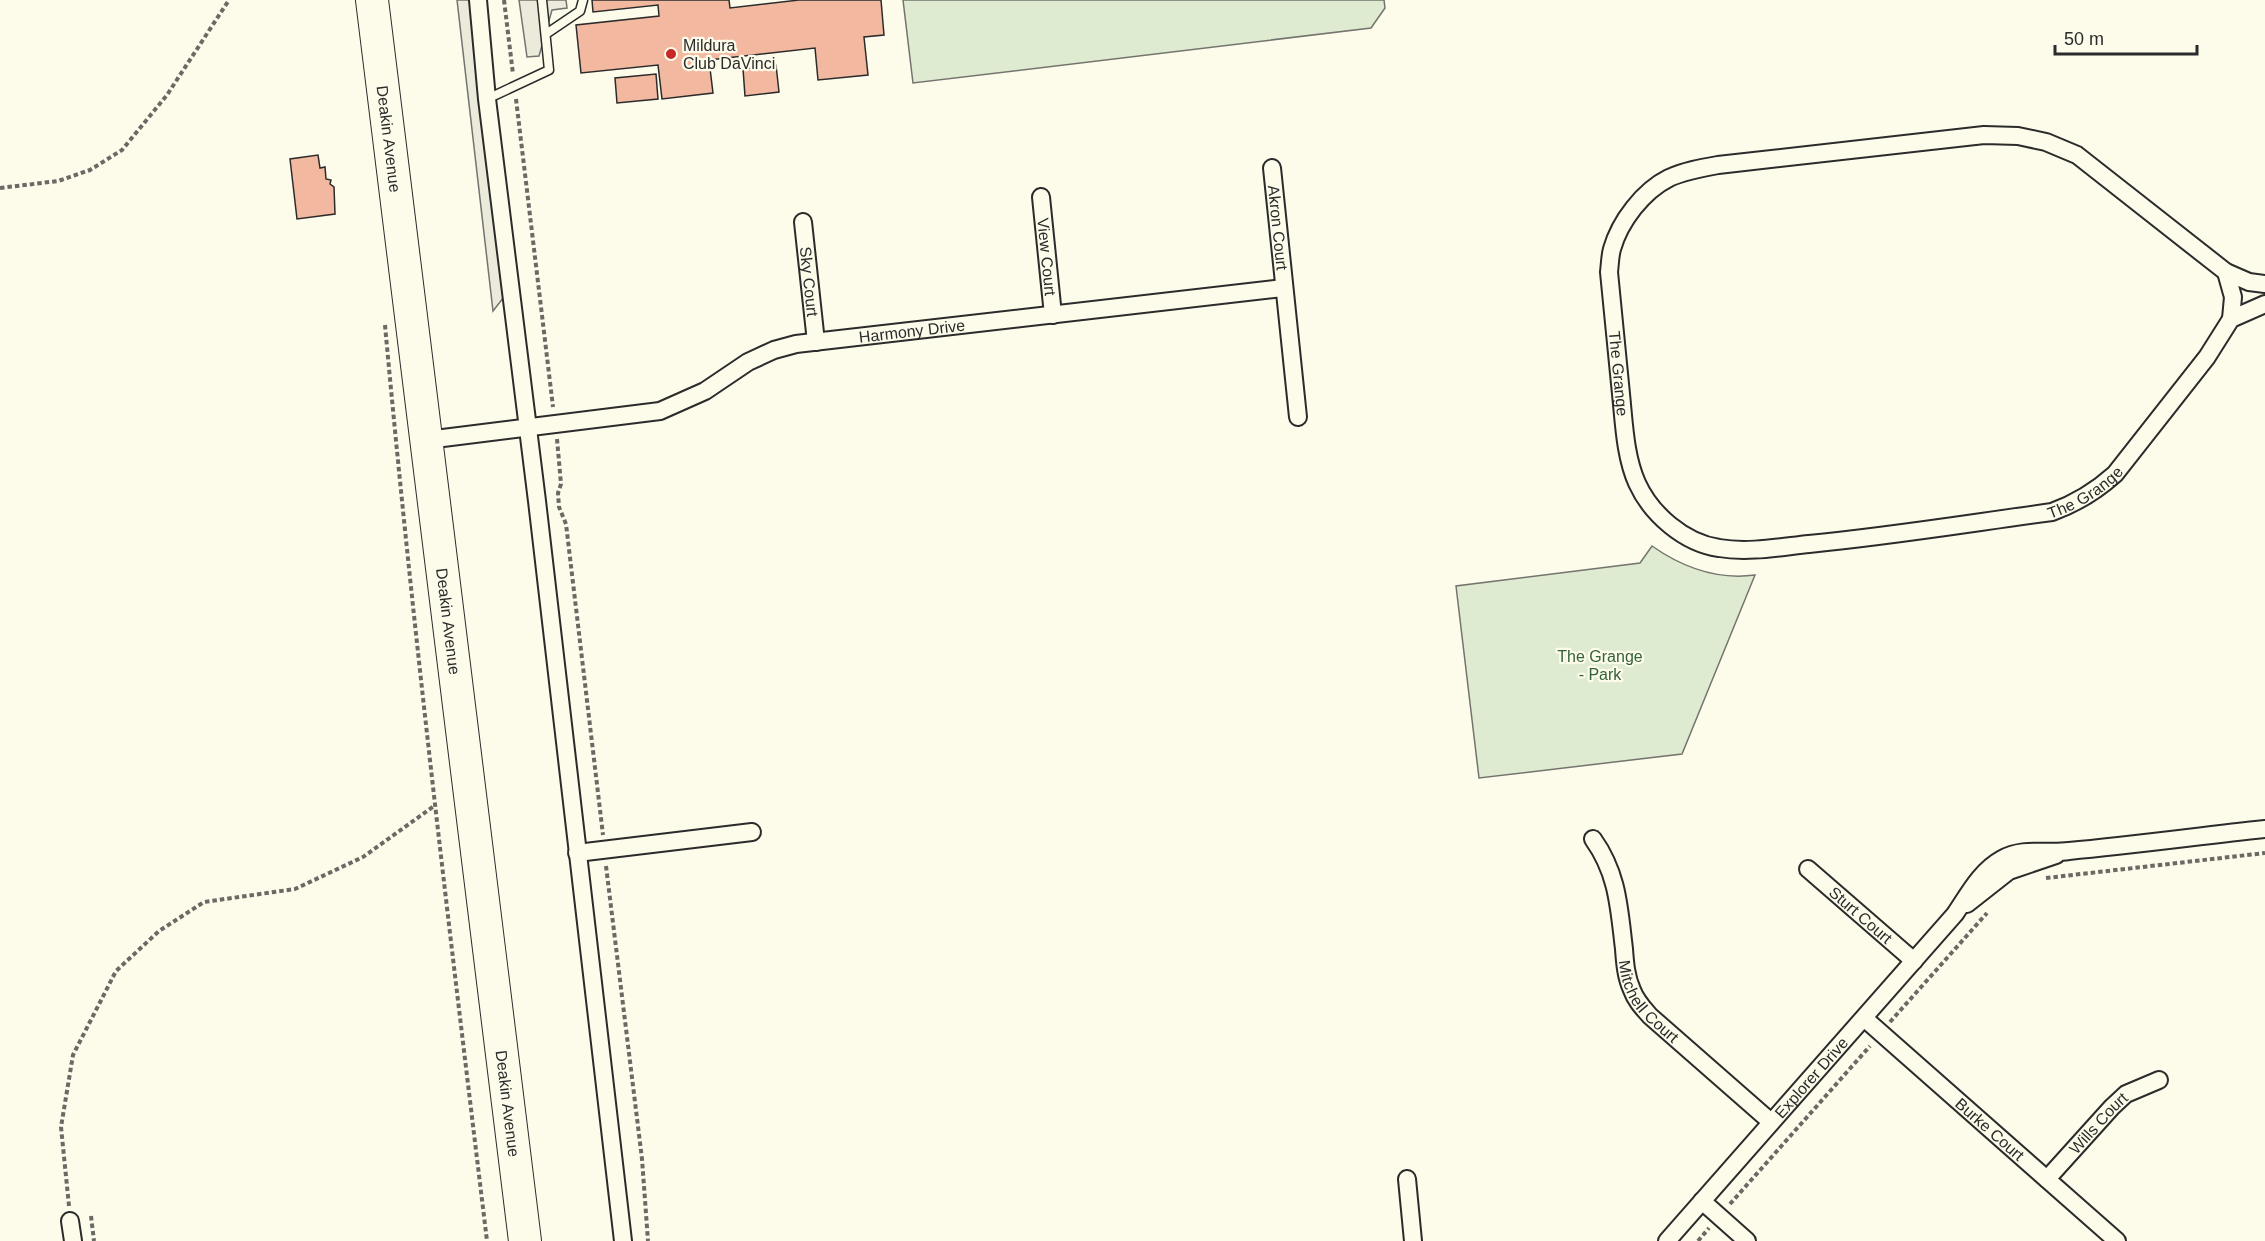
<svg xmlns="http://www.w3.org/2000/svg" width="2265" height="1241" font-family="Arial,sans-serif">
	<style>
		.green { fill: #deebd1; stroke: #74746e; stroke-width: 1.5 }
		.parking { fill: #eceadb; stroke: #74746e; stroke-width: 1.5 }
		.building { fill: #f2b8a0; stroke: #2b2b2b; stroke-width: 1.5 }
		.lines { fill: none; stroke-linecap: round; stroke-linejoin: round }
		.lane-casing { stroke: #2b2b2b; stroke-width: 11 }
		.street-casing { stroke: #2b2b2b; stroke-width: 20 }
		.highway-casing { stroke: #2b2b2b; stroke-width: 34 }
		.path { stroke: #6a6964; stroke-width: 4; stroke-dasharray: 4.5 3; stroke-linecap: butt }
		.lane { stroke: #fdfbea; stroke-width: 8 }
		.street { stroke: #fdfbea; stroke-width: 16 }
		.highway { stroke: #fdfbea; stroke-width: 32 }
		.poi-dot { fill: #c62828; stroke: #fdfbea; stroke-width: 2 }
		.labels { text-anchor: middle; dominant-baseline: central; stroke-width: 4.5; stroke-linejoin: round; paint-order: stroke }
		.poi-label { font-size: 16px; fill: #2b2b2b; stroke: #fdfbea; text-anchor: start }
		.street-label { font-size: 16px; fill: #2b2b2b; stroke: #fdfbea }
		.park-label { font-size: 16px; fill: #34623c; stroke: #fdfbea }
	</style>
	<rect width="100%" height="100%" fill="#fdfbea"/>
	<path class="green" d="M903,0H1384L1385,8L1371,28L913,83Z
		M1652,546C1682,567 1718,580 1755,575L1682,754L1479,778L1456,586L1640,563Z"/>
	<path class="parking" d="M457,0H472L507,293L493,311Z
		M519,0H566L567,8L552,10L539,56L527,57Z"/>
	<path class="building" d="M592,0H729L730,8L799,0H881L884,35L864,37L868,75L818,80L815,48L709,60L713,93L662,99L658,65L581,73L576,25L659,16L658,5L593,12Z
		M776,65L779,92L745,96L743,69Z
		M656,74L658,99L617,103L615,78Z
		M318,155L320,168L325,167L326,179L331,180L330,184L334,187L335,214L297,219L290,159Z"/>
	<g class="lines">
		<g class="lane-casing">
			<path id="lane" d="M546,34L580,11L583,0
				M487,99L549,70L542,0"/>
		</g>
		<g class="street-casing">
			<g id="street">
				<path d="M478,0L487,99L537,501L623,1241"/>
				<path id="s1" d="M1272,168L1298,417"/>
				<path id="s2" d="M1041,197L1053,315"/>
				<path id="s3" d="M803,222L816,342"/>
				<path d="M2226,272L2233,297L2231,319"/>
				<path id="s4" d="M2265,284L2249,282L2226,272L2077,155L2046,142L2018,136L1984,135L1718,165C1701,168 1684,171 1669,178C1643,191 1620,221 1612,249C1610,256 1610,264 1609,272C1613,312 1617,353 1621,394C1624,423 1625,456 1637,483C1651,514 1684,543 1719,548C1748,553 1780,547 1809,544C1891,536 1971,523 2052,512C2077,503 2096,491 2115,474L2207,357L2231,319L2265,304"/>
				<path id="s5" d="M427,440L660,411L705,391L748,362L774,350L796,344L1283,288"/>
				<path id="s6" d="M1593,839C1618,874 1619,908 1624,949C1625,963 1626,977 1632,990C1636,1001 1643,1008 1650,1016L1771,1122"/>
				<path d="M577,853L752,832"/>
				<path id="s7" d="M1808,869L1914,961"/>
				<path d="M1967,904L2009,871L2056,855"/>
				<path id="s8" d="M1864,1018L2117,1241"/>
				<path d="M1407,1179L1413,1241"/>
				<path id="s9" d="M2047,1179L2112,1107L2126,1094L2159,1080"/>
				<path d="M1702,1201L1747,1241"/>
				<path d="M70,1221L73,1241"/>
				<path id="s10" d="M1667,1241L1955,914C1968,895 1980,871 2002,859C2023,847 2046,854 2069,851C2134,845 2200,836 2265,829"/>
			</g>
		</g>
		<g class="highway-casing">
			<g id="highway">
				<path id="s11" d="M372,0L525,1241"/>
			</g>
		</g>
		<path class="path" d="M504,0L513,74
			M516,99L553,407
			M0,188L58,181L90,170L122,150L167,95L229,0
			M385,325C413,631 450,936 487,1241
			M557,439L561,484L558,493L559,507L566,524L603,835
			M606,866L642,1159L648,1241
			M2046,878L2265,853
			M1890,1022L1987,913
			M1730,1204L1870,1046
			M69,1206L61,1127L73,1055L116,971L159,931L204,902L295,889L363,857L434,806
			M91,1216L94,1241
			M1698,1241L1709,1228"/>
		<use href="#lane" class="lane"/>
		<use href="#street" class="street"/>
		<use href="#highway" class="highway"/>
	</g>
	<circle class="poi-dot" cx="671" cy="54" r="6"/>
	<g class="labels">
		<g class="poi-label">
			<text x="683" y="45">Mildura<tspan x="683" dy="18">Club DaVinci</tspan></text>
		</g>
		<g class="street-label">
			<text stroke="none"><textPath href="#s11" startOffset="140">Deakin Avenue</textPath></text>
			<text stroke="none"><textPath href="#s1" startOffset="60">Akron Court</textPath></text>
			<text stroke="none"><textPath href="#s2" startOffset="60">View Court</textPath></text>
			<text stroke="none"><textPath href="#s3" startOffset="60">Sky Court</textPath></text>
			<text stroke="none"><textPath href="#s5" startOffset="504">Harmony Drive</textPath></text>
			<text stroke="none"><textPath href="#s4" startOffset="864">The Grange</textPath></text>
			<text stroke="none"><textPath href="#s4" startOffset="1458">The Grange</textPath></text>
			<text stroke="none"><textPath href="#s11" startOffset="626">Deakin Avenue</textPath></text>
			<text stroke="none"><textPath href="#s7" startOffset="70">Sturt Court</textPath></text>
			<text stroke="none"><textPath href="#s6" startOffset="176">Mitchell Court</textPath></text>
			<text stroke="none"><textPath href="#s10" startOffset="218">Explorer Drive</textPath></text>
			<text stroke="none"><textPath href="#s11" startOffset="1112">Deakin Avenue</textPath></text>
			<text stroke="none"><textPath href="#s9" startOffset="76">Wills Court</textPath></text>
			<text stroke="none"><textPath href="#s8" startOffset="168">Burke Court</textPath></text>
		</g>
		<g class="park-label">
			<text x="1600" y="656">The Grange<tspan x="1600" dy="18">- Park</tspan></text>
		</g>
	</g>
	<path d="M2055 45v9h142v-9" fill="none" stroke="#2b2b2b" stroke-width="3"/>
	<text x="2064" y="45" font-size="18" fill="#2b2b2b" stroke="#fdfbea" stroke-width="4.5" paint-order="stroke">50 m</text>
</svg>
